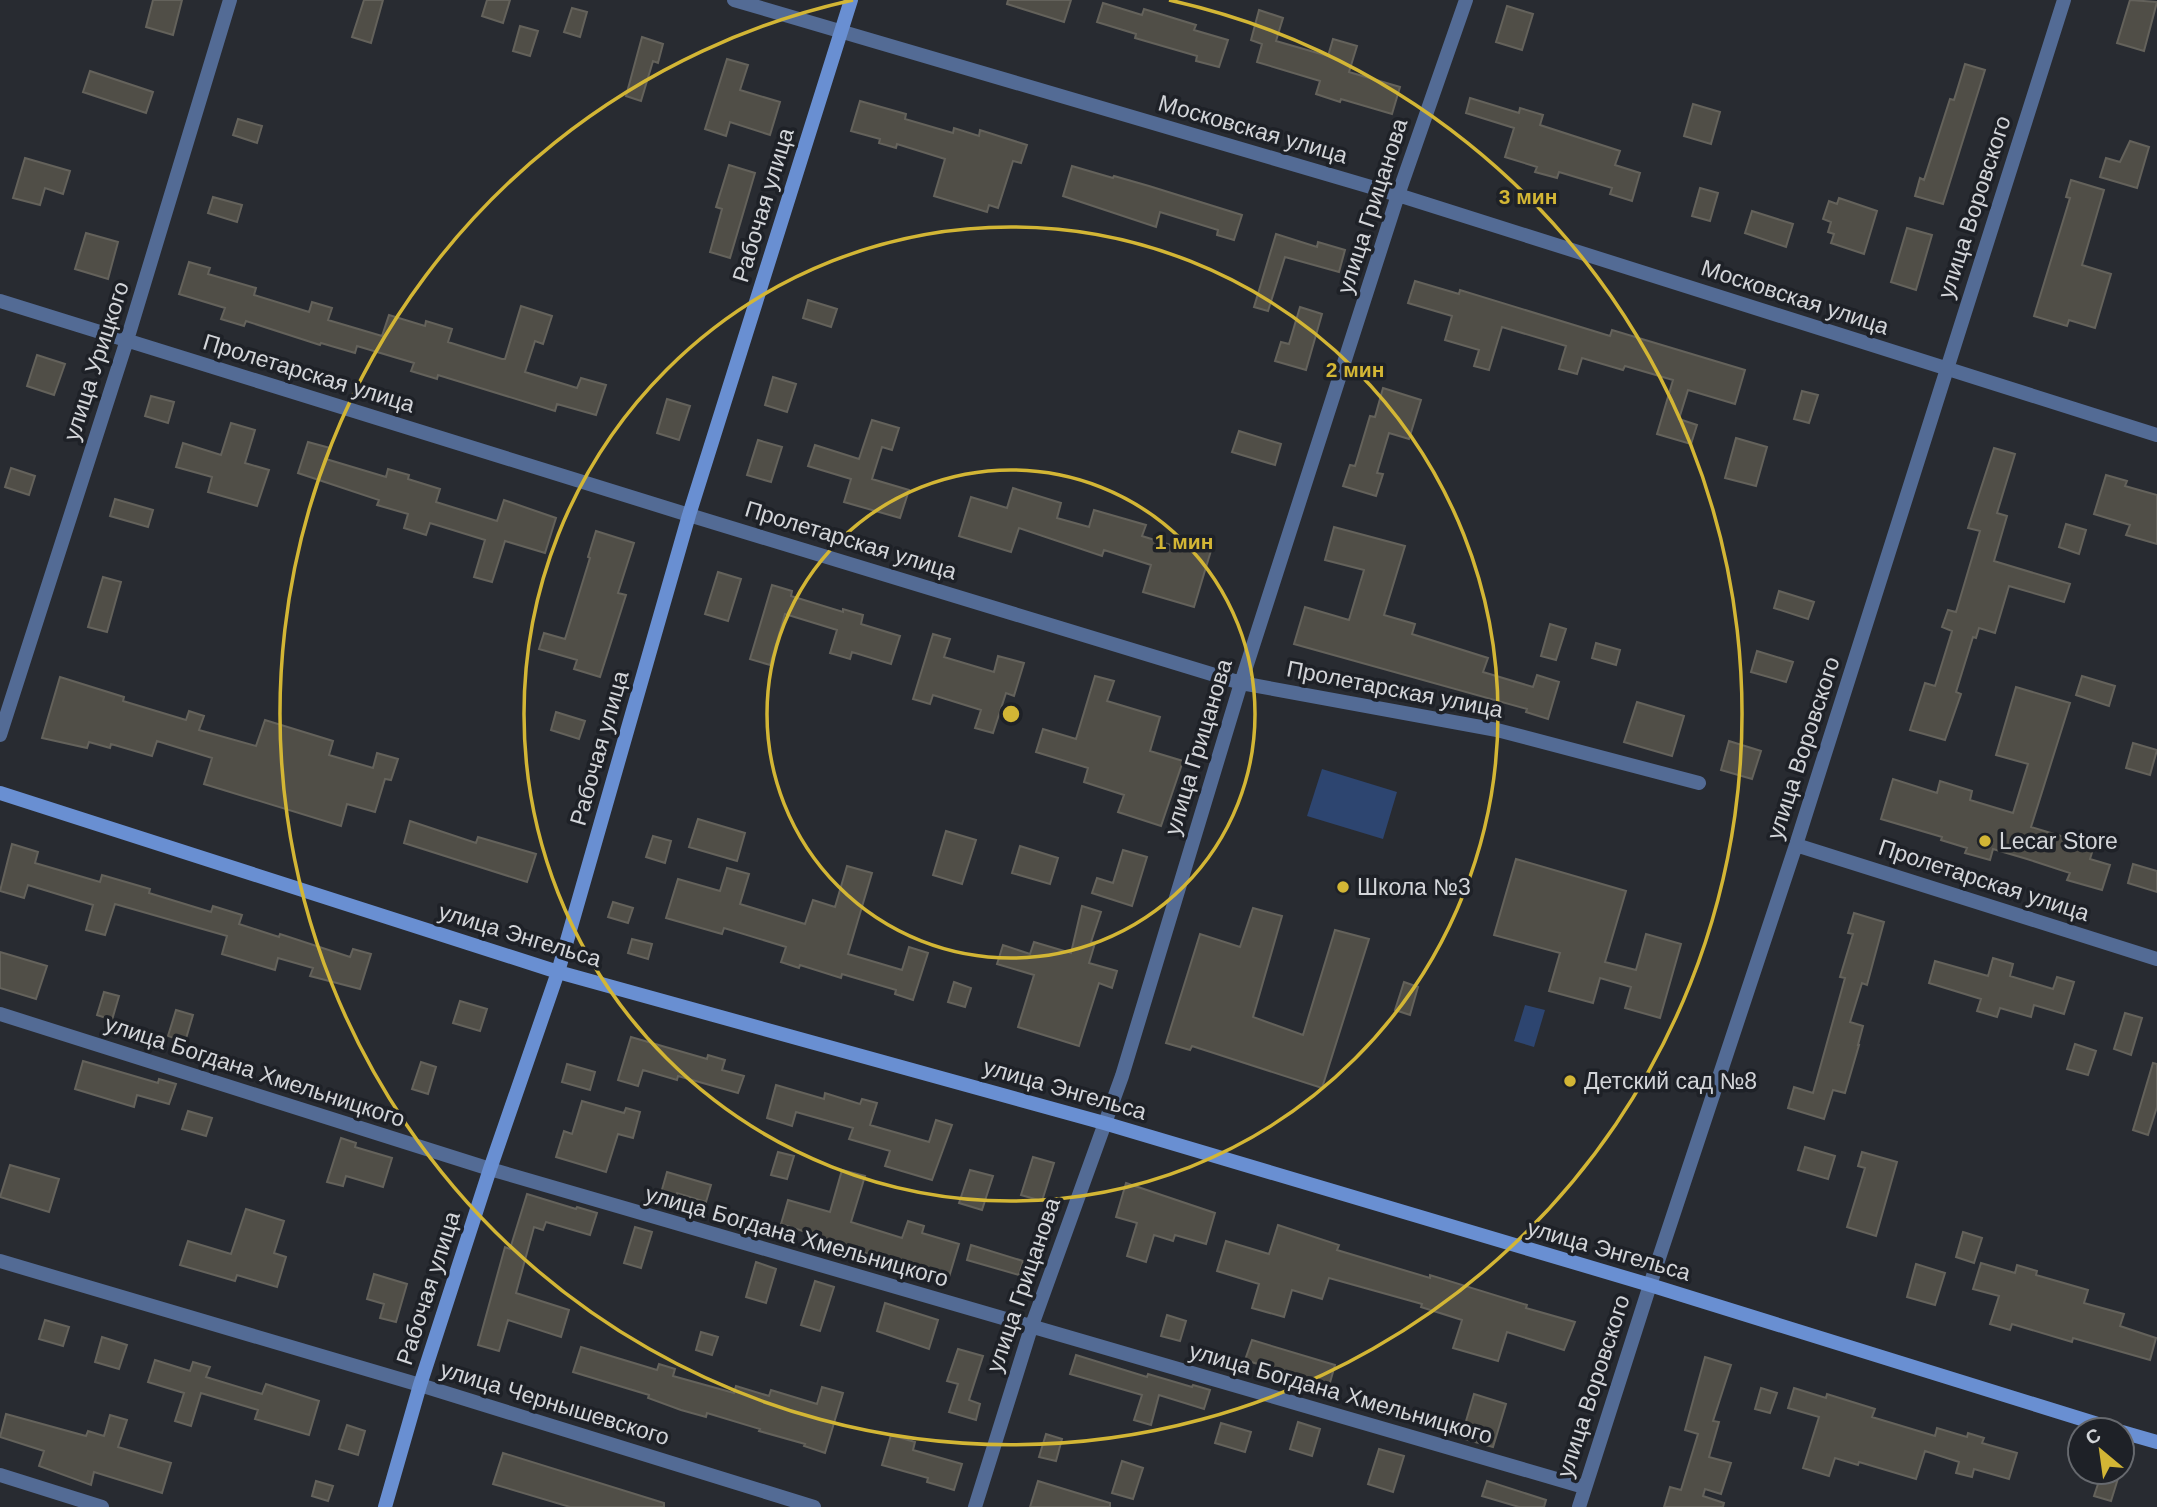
<svg xmlns="http://www.w3.org/2000/svg" width="2157" height="1507" font-family="Helvetica,sans-serif">
	<style>
		.grass { fill: #2d4570 }
		.building { fill: #504e47; stroke: #64625b; stroke-width: 2 }
		.lines { fill: none; stroke-linecap: round; stroke-linejoin: round }
		.street { stroke: #536b95; stroke-width: 14 }
		.secondary { stroke: #698fd2; stroke-width: 14 }
		.ring { fill: none; stroke: #d3b635; stroke-width: 3.5 }
		.poi-dot { fill: #d3b635; stroke: #1e2127; stroke-width: 2.5 }
		.labels { text-anchor: middle; dominant-baseline: central; stroke-width: 7; stroke-linejoin: round; paint-order: stroke }
		.street-label { font-size: 23px; fill: #d3d5d9; stroke: #1e2127 }
		.poi-label { font-size: 23px; fill: #d3d5d9; stroke: #1e2127; text-anchor: start }
		.centre { fill: #d3b635; stroke: #1e2127; stroke-width: 3.5 }
		.ring-label { font-size: 21px; text-anchor: middle; font-weight: bold; fill: #d3b635; stroke: #1e2127; stroke-width: 7; stroke-linejoin: round; paint-order: stroke }
	</style>
	<rect width="100%" height="100%" fill="#282b31"/>
	<path class="grass" d="M1322,769L1397,792L1383,839L1307,816Z
		M1525,1005L1545,1010L1534,1047L1514,1041Z"/>
	<path class="building" d="M153,0H182L173,35L146,27Z
		M364,0H383L371,43L352,37Z
		M487,0H510L503,23L482,16Z
		M1008,0H1071L1064,22L1007,4Z
		M2130,0L2157,2L2144,51L2117,43Z
		M1103,3L1142,15L1144,9L1196,25L1194,30L1228,40L1219,67L1196,61L1197,56L1135,38L1136,34L1097,22Z
		M1507,6L1533,14L1522,50L1496,42Z
		M572,8L587,12L580,37L564,32Z
		M1259,10L1283,18L1276,41L1328,56L1333,39L1357,46L1349,72L1400,87L1392,114L1341,99L1340,102L1316,94L1320,81L1257,62L1262,44L1251,40Z
		M520,26L538,31L530,56L513,51Z
		M642,37L663,44L658,63L653,61L641,101L626,96Z
		M727,59L748,65L740,90L780,102L770,135L730,122L726,136L705,129Z
		M1965,64L1985,70L1943,204L1915,196L1920,178L1924,180L1950,99L1954,100Z
		M90,71L153,92L146,113L83,92Z
		M1470,98L1519,113L1520,108L1543,115L1540,125L1620,151L1615,165L1640,173L1632,201L1610,194L1612,188L1559,172L1557,178L1535,172L1537,167L1505,157L1514,128L1466,113Z
		M860,101L906,114L905,119L953,133L954,128L979,136L980,130L1027,145L1021,163L1013,161L998,208L989,205L987,212L934,196L945,159L897,144L896,148L879,143L880,139L851,131Z
		M1693,104L1720,112L1711,144L1684,136Z
		M238,119L262,126L257,143L233,135Z
		M2130,141L2149,147L2137,188L2100,177L2106,158L2120,162Z
		M25,158L70,171L63,194L45,188L40,205L13,198Z
		M729,165L755,173L730,258L710,252L722,209L716,207Z
		M1072,166L1113,178L1114,176L1149,186L1242,215L1234,240L1217,235L1218,230L1160,212L1156,227L1063,196Z
		M2071,180L2104,190L2082,265L2111,274L2095,328L2069,320L2067,326L2034,316L2070,198L2066,197Z
		M1700,188L1718,193L1710,221L1692,216Z
		M213,197L242,205L237,222L208,213Z
		M1839,198L1877,211L1864,254L1831,243L1834,234L1828,232L1831,222L1823,219L1829,201L1837,204Z
		M1752,211L1793,224L1786,247L1745,233Z
		M1907,228L1932,235L1916,290L1891,282Z
		M86,233L118,242L108,279L75,269Z
		M1276,234L1317,247L1318,242L1345,250L1339,272L1285,257L1268,311L1254,307Z
		M189,262L210,268L208,274L256,288L254,295L309,312L312,302L332,308L328,320L382,336L389,315L425,326L426,321L452,329L448,342L502,359H505L521,306L552,316L543,344L535,341L525,372L577,388L581,378L606,385L596,415L557,404L555,411L438,375L437,379L411,371L414,363L357,346L355,353L321,343L320,345L246,321L244,326L221,319L225,308L179,294Z
		M1415,281L1459,294L1460,290L1610,336L1612,330L1745,370L1735,404L1688,390L1679,419L1697,425L1691,444L1657,434L1673,380L1625,366L1623,370L1582,358L1577,374L1559,369L1566,346L1502,327L1489,370L1474,366L1479,350L1445,340L1452,316L1408,303Z
		M808,300L837,309L831,327L803,318Z
		M1300,307L1322,314L1306,370L1275,361L1281,342L1289,344Z
		M37,355L65,364L54,395L27,386Z
		M773,377L796,384L787,412L765,405Z
		M1383,388L1421,400L1409,439L1389,433L1377,473L1383,474L1376,496L1343,486L1350,465L1355,466L1370,416L1375,417Z
		M1802,391L1818,395L1809,423L1794,419Z
		M151,396L174,402L168,423L145,416Z
		M667,399L690,406L679,440L657,433Z
		M872,420L899,428L892,450L882,447L872,479L909,490L900,518L844,502L851,479L808,466L815,445L859,459Z
		M231,423L255,430L245,463L269,470L257,506L208,492L212,477L176,467L183,443L221,455Z
		M1239,431L1281,444L1275,465L1232,452Z
		M1736,438L1767,447L1756,486L1725,478Z
		M758,440L782,447L771,482L747,475Z
		M308,442L330,448L326,459L386,477L388,469L409,475L408,479L440,489L436,502L497,521L504,500L556,518L545,553L505,541L492,582L474,577L485,540L430,523L426,535L404,528L408,514L377,505L379,500L298,473Z
		M1994,448L2015,454L1997,513L2007,516L1994,561L2070,584L2064,602L2009,586L1995,633L1979,628L1976,638L1973,637L1956,692L1961,694L1945,740L1910,730L1925,683L1935,686L1952,631L1942,627L1948,610L1956,612L1980,531L1968,528Z
		M11,468L35,476L29,495L5,487Z
		M2106,475L2127,481L2125,486L2157,495V544L2126,535L2130,525L2094,514Z
		M1013,488L1061,503L1057,518L1089,527L1094,510L1146,525L1142,536L1193,552L1197,539L1213,544L1194,607L1143,592L1151,565L1104,550L1102,556L1019,528L1011,552L959,536L971,497L1007,508Z
		M115,499L153,510L148,527L110,516Z
		M2066,524L2086,530L2079,554L2059,547Z
		M1334,527L1405,546L1384,615L1415,624L1412,634L1488,658L1483,672L1533,687L1537,675L1559,682L1548,719L1526,712L1527,709L1294,644L1305,607L1349,620L1364,570L1325,560Z
		M596,531L634,543L618,593L626,595L600,677L574,669L577,660L539,649L544,633L565,639L590,558L588,557Z
		M718,572L741,579L728,621L705,614Z
		M103,577L121,582L107,632L88,627Z
		M772,585L792,591L791,596L843,612V609L863,615L861,624L900,636L891,664L852,652L850,659L830,653L837,630L785,614L770,665L750,659Z
		M1779,591L1814,602L1808,619L1774,608Z
		M1550,624L1566,629L1556,660L1541,656Z
		M933,634L950,639L944,657L994,672L998,656L1024,663L1014,696L1006,693L993,733L975,728L981,710L933,695L930,704L913,699Z
		M1596,643L1620,650L1616,665L1592,658Z
		M1757,651L1793,662L1786,682L1751,672Z
		M1095,676L1114,681L1107,701L1160,717L1150,751L1183,761L1161,826L1118,812L1124,795L1084,782L1088,768L1036,752L1043,729L1076,739Z
		M2082,676L2115,686L2109,706L2076,695Z
		M60,677L124,697L123,701L186,720L189,711L204,716L199,730L256,746L265,720L333,741L329,755L373,768L377,753L398,759L391,780L385,779L375,812L347,804L341,826L204,784L212,758L157,741L152,756L111,744L110,748L89,742L87,748L42,738Z
		M2016,687L2070,703L2031,827L2094,846L2090,859L2110,865L2102,890L2067,880L2070,873L2027,859L1993,849L1990,860L1965,853L1967,848L1941,840L1942,837L1881,819L1893,779L1937,793L1940,781L1972,791L1970,800L2013,813L2028,764L1996,755Z
		M1637,702L1684,716L1672,756L1624,742Z
		M556,712L585,721L579,739L551,730Z
		M1729,741L1761,751L1752,779L1721,770Z
		M2133,743L2157,750L2150,775L2126,768Z
		M698,819L745,833L737,861L689,847Z
		M410,821L476,843L478,837L536,854L527,882L404,843Z
		M946,831L976,840L962,884L933,875Z
		M653,836L671,841L665,863L646,857Z
		M12,844L38,852L35,863L100,882L102,875L150,889L149,893L211,912L213,906L242,915L239,924L279,937L280,934L350,957L353,949L371,954L360,989L310,976L313,968L278,958L275,970L222,954L227,936L115,904L105,935L86,930L93,905L28,885L24,898L0,891Z
		M1020,846L1058,858L1050,884L1012,873Z
		M1123,850L1147,857L1132,906L1092,893L1097,878L1113,883Z
		M1516,859L1626,891L1605,962L1636,970L1646,934L1681,944L1660,1018L1625,1008L1631,987L1600,978L1593,1003L1549,991L1560,953L1494,935Z
		M2133,864L2157,871V892L2128,883Z
		M847,866L872,873L848,954L902,970L909,947L928,953L913,1000L895,994L896,990L842,974L841,978L800,965L799,968L781,962L786,947L724,928L722,934L666,918L678,879L720,891L727,868L749,874L740,904L805,924L813,900L835,907Z
		M613,902L633,908L628,923L608,917Z
		M1082,906L1101,912L1091,942L1095,943L1089,963L1117,971L1112,988L1099,983L1079,1046L1018,1027L1034,975L997,964L1003,945L1030,954L1034,942L1071,953Z
		M1253,908L1282,916L1253,1017L1303,1035L1335,930L1369,939L1322,1088L1192,1046L1190,1050L1166,1043L1200,934L1240,947Z
		M1854,913L1884,922L1867,985L1862,983L1850,1022L1863,1026L1858,1045H1859L1845,1093L1833,1090L1824,1119L1788,1108L1794,1087L1813,1093L1845,978L1840,977L1853,934L1848,933Z
		M632,939L652,944L648,959L628,953Z
		M0,952L47,966L36,999L0,988Z
		M1993,958L2013,964L2010,976L2053,989L2057,977L2074,982L2064,1014L2034,1005L2031,1017L2000,1008L1997,1017L1977,1011L1981,999L1929,983L1935,961L1988,976Z
		M954,982L971,988L965,1007L948,1002Z
		M1404,982L1418,987L1410,1015L1395,1010Z
		M104,992L119,996L112,1020L97,1015Z
		M460,1001L487,1009L480,1031L453,1023Z
		M176,1010L193,1015L185,1042L168,1036Z
		M2125,1013L2142,1018L2131,1055L2114,1049Z
		M631,1037L707,1059L708,1055L725,1060L722,1070L744,1076L738,1093L678,1076L677,1080L643,1070L638,1086L618,1080Z
		M2075,1044L2096,1051L2088,1075L2067,1069Z
		M83,1061L158,1083L159,1079L176,1084L169,1104L137,1095L134,1107L75,1089Z
		M421,1062L436,1067L428,1094L412,1089Z
		M2153,1063L2157,1064V1107L2148,1135L2133,1130Z
		M567,1064L595,1072L590,1090L562,1082Z
		M776,1085L824,1099L825,1093L860,1104L862,1099L877,1103L870,1125L929,1142L936,1120L952,1125L932,1180L885,1166L890,1151L849,1139L853,1128L796,1112L792,1126L767,1118Z
		M582,1101L624,1113L626,1108L640,1112L633,1138L618,1134L606,1172L556,1157L564,1131L572,1134Z
		M188,1111L212,1118L206,1136L182,1129Z
		M341,1138L356,1143L355,1147L392,1158L383,1187L346,1176L343,1186L327,1182Z
		M1805,1147L1835,1156L1828,1179L1798,1170Z
		M778,1152L794,1156L787,1179L771,1175Z
		M1862,1152L1897,1162L1876,1236L1847,1227L1865,1168L1858,1166Z
		M1033,1157L1054,1163L1042,1201L1021,1195Z
		M10,1165L59,1179L49,1212L0,1197Z
		M842,1170L865,1176L851,1222L902,1238L908,1221L924,1226L922,1233L959,1244L949,1277L855,1250L856,1248L781,1224L788,1200L830,1212Z
		M970,1170L993,1176L982,1210L959,1203Z
		M667,1172L711,1185L706,1202L677,1193L676,1198L661,1193Z
		M1126,1183L1215,1213L1206,1244L1175,1235L1173,1241L1154,1235L1146,1262L1127,1256L1137,1223L1116,1217Z
		M527,1194L576,1209L577,1207L597,1213L590,1235L546,1222L543,1230L534,1227L516,1293L569,1310L561,1337L508,1320L499,1351L478,1345L505,1247L510,1249Z
		M246,1209L284,1221L274,1253L286,1257L277,1287L237,1275L235,1281L180,1265L188,1241L231,1254Z
		M1278,1225L1339,1245L1337,1250L1430,1278V1275L1527,1305L1526,1308L1575,1322L1564,1350L1507,1332L1498,1361L1453,1348L1462,1320L1421,1307L1422,1304L1329,1278L1322,1299L1292,1290L1284,1317L1252,1308L1259,1284L1217,1271L1226,1241L1269,1254Z
		M635,1227L652,1232L641,1268L624,1263Z
		M1963,1232L1982,1238L1974,1263L1956,1257Z
		M971,1245L1023,1261L1019,1275L967,1260Z
		M756,1262L776,1269L766,1303L746,1297Z
		M1981,1263L2015,1273L2017,1265L2037,1271L2036,1275L2088,1290L2084,1303L2124,1314L2120,1326L2156,1338L2150,1360L2073,1338L2072,1342L2012,1324L2010,1330L1990,1324L1999,1296L1973,1289Z
		M1916,1264L1945,1273L1935,1305L1907,1297Z
		M374,1274L407,1284L396,1322L380,1318L384,1304L367,1299Z
		M815,1281L834,1287L820,1331L801,1325Z
		M885,1303L938,1320L929,1349L877,1331Z
		M1167,1315L1186,1321L1180,1341L1161,1336Z
		M45,1320L69,1327L63,1346L39,1339Z
		M701,1332L718,1337L712,1355L696,1350Z
		M102,1337L127,1345L119,1369L95,1362Z
		M1252,1340L1335,1365L1329,1386L1245,1360Z
		M581,1347L657,1370L659,1364L675,1369L673,1376L734,1393L736,1386L769,1396L771,1390L817,1404L822,1387L843,1393L825,1453L804,1446L805,1444L759,1431L760,1429L707,1413L706,1417L681,1410L648,1398L649,1395L573,1372Z
		M958,1349L983,1356L969,1400L980,1404L976,1420L949,1412L958,1384L947,1381Z
		M1076,1355L1147,1377L1148,1374L1192,1387L1193,1385L1210,1390L1204,1409L1159,1395L1151,1425L1134,1420L1142,1395L1070,1374Z
		M1705,1357L1731,1365L1713,1421L1719,1422L1709,1457L1731,1463L1721,1494L1705,1489L1703,1496L1724,1503L1723,1507H1664L1670,1487L1681,1490L1698,1434L1685,1430Z
		M155,1360L190,1371L193,1362L210,1367L206,1377L262,1394L266,1384L319,1401L309,1435L255,1419L258,1410L201,1393L191,1426L175,1421L184,1393L148,1382Z
		M1761,1388L1777,1393L1770,1413L1755,1409Z
		M1794,1388L1826,1398L1827,1394L1875,1409L1872,1417L1935,1436L1937,1428L1967,1437L1968,1433L1984,1438L1982,1443L2017,1453L2009,1479L1974,1469L1972,1477L1956,1473L1959,1462L1925,1451L1916,1479L1859,1462L1858,1465L1835,1458L1829,1476L1803,1468L1819,1417L1788,1408Z
		M1474,1394L1506,1404L1493,1447L1461,1438Z
		M6,1414L86,1436L88,1431L104,1436L110,1415L127,1420L118,1447L171,1463L162,1493L94,1472L91,1485L39,1466L44,1451L0,1437Z
		M1298,1422L1320,1429L1312,1456L1290,1449Z
		M1221,1423L1251,1432L1245,1452L1215,1443Z
		M347,1425L365,1431L358,1455L339,1449Z
		M1046,1434L1062,1439L1056,1461L1039,1457Z
		M891,1435L915,1442L913,1450L962,1464L954,1490L927,1482L928,1478L882,1465Z
		M1379,1449L1404,1456L1393,1492L1368,1484Z
		M503,1453L664,1503V1507H570L493,1484Z
		M1122,1461L1143,1468L1133,1499L1112,1493Z
		M2102,1472H2120L2111,1501L2094,1496Z
		M316,1481L333,1486L328,1501L312,1496Z
		M1038,1481L1110,1503V1507H1030Z
		M1487,1481L1546,1500L1544,1507H1519L1482,1496Z"/>
	<g class="lines">
		<path class="street" d="M734,0L1398,195L2157,435
			M0,301L689,515L1241,683L1497,730L1699,783
			M0,735L127,340L230,0
			M1796,845L2157,959
			M0,1014L490,1169L1584,1487
			M0,1261L420,1385L814,1507
			M0,1475L102,1507
			M975,1507L1031,1328L1122,1076L1241,683L1398,195L1466,0
			M1579,1507L1650,1285L1796,845L2064,0"/>
		<path class="secondary" d="M0,793L558,972L1104,1123L1650,1285L2117,1430
			M2122,1432L2157,1442
			M385,1507L420,1385L490,1169L558,972L689,515L851,0"/>
	</g>
	<g class="ring">
		<circle cx="1011" cy="714" r="244"/>
		<circle cx="1011" cy="714" r="487"/>
		<path d="M1169 0A731 731 0 1 1 853 0"/>
	</g>
	<g class="poi-dot">
		<circle cx="1985" cy="841" r="7"/>
		<circle cx="1343" cy="887" r="7"/>
		<circle cx="1570" cy="1081" r="7"/>
	</g>
	<g class="labels">
		<g class="street-label">
			<text transform="translate(1253 129) rotate(16)">Московская улица</text>
			<text transform="translate(763 205) rotate(-73)">Рабочая улица</text>
			<text transform="translate(1372 206) rotate(-72)">улица Грицанова</text>
			<text transform="translate(1974 207) rotate(-72)">улица Воровского</text>
			<text transform="translate(1795 297) rotate(18)">Московская улица</text>
			<text transform="translate(96 361) rotate(-72)">улица Урицкого</text>
			<text transform="translate(309 373) rotate(17)">Пролетарская улица</text>
			<text transform="translate(851 540) rotate(17)">Пролетарская улица</text>
			<text transform="translate(1395 689) rotate(11)">Пролетарская улица</text>
			<text transform="translate(1198 747) rotate(-73)">улица Грицанова</text>
			<text transform="translate(599 748) rotate(-74)">Рабочая улица</text>
			<text transform="translate(1803 748) rotate(-72)">улица Воровского</text>
			<text transform="translate(1984 880) rotate(18)">Пролетарская улица</text>
			<text transform="translate(520 935) rotate(17)">улица Энгельса</text>
			<text transform="translate(255 1071) rotate(18)">улица Богдана Хмельницкого</text>
			<text transform="translate(1065 1089) rotate(16)">улица Энгельса</text>
			<text transform="translate(797 1236) rotate(16)">улица Богдана Хмельницкого</text>
			<text transform="translate(1609 1250) rotate(16)">улица Энгельса</text>
			<text transform="translate(1023 1285) rotate(-71)">улица Грицанова</text>
			<text transform="translate(428 1288) rotate(-72)">Рабочая улица</text>
			<text transform="translate(1593 1386) rotate(-72)">улица Воровского</text>
			<text transform="translate(1341 1393) rotate(16)">улица Богдана Хмельницкого</text>
			<text transform="translate(555 1403) rotate(17)">улица Чернышевского</text>
		</g>
		<g class="poi-label">
			<text x="1999" y="841">Lecar Store</text>
			<text x="1357" y="887">Школа №3</text>
			<text x="1584" y="1081">Детский сад №8</text>
		</g>
	</g>
	<circle cx="1011" cy="714" r="10" class="centre"/>
	<g class="ring-label">
		<text x="1528" y="204">3 мин</text>
		<text x="1355" y="377">2 мин</text>
		<text x="1184" y="549">1 мин</text>
	</g>
	<g transform="translate(2101 1451) rotate(331)"><circle r="33" fill="#1e2127" stroke="#66696e" stroke-width="2"/>
	<path d="M0-5L12 26L0 18L-12 26Z" fill="#d3b635"/>
	<text y="-10" font-size="19" font-weight="bold" text-anchor="middle" fill="#d3d5d9">С</text>
	</g>
</svg>
